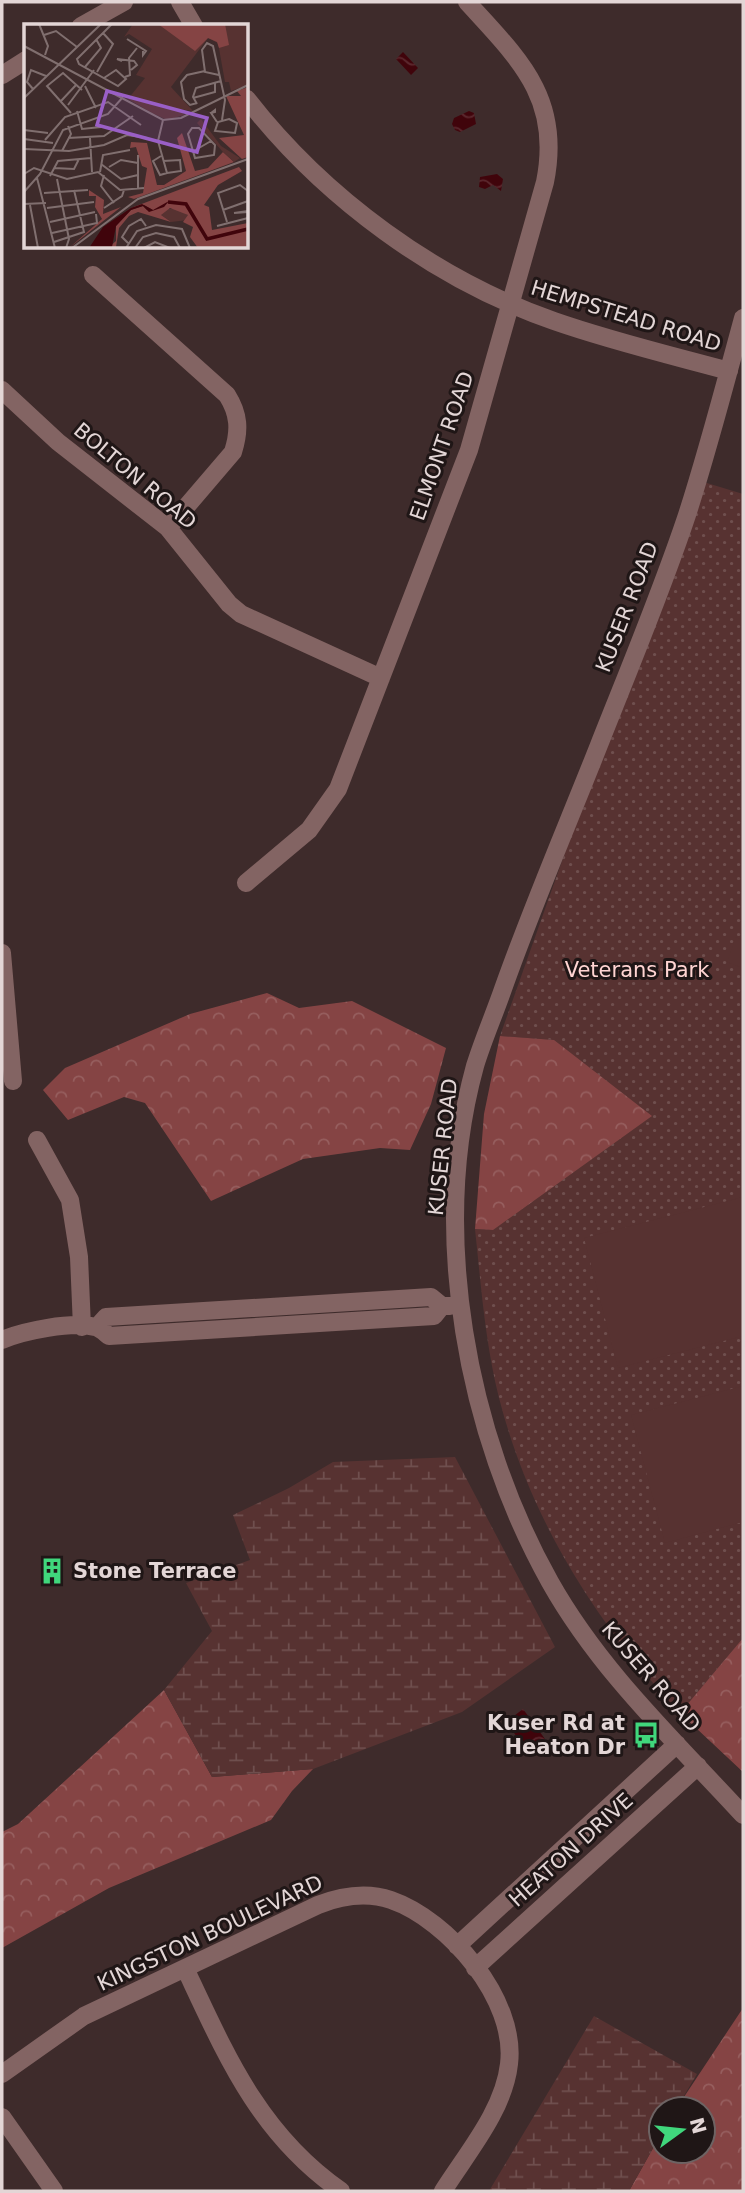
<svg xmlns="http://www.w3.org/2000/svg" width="745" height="2193" font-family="'DejaVu Sans',sans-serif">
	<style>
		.grass { fill: url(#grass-dots) }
		.forest { fill: url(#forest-crowns) }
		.wetland { fill: url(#wetland-marsh) }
		.pitch { fill: #573231 }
		.water { fill: url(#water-waves) }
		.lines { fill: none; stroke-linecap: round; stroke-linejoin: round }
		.minor { stroke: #836463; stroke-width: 18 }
		.labels { text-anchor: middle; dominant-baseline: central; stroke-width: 6; stroke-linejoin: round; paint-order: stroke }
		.street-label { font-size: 21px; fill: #e3d6d6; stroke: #1f1616 }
		.park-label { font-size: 21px; fill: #ffd4d2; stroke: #1f1616 }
		.poi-label { font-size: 21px; font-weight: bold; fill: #e3d6d6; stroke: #1f1616; text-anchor: start }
		.inset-river { fill: none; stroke: #40040b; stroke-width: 3.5 }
		.inset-road { fill: none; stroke: #806f6f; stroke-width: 2 }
		.view { fill: #9a5fc6; fill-opacity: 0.15; stroke: #9a5fc6; stroke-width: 3.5 }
		.inset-edge { fill: none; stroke: #e3d6d6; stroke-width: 3.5 }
	</style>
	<defs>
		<pattern id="grass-dots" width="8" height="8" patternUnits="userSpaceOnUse" patternTransform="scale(1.75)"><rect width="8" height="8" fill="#573231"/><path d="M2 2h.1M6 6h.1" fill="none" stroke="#6f4f4e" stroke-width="1.8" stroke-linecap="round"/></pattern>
		<pattern id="forest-crowns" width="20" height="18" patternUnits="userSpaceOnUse" patternTransform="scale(1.75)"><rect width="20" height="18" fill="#854444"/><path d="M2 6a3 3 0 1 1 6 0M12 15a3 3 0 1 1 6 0" fill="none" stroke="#965e5e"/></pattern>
		<pattern id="wetland-marsh" width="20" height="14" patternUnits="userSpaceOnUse" patternTransform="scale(1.75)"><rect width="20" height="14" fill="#573231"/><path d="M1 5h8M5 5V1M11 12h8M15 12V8" fill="none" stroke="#6f4f4e"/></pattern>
		<pattern id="water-waves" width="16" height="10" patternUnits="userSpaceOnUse" patternTransform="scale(1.75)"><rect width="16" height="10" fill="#40040b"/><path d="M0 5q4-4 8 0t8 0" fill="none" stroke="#5b282e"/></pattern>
	</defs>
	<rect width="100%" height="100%" fill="#3e2b2b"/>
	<path class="grass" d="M697,480L743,494V1638L680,1713C596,1623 530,1519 499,1398C485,1342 481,1285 475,1229L493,1230L554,1040L500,1036Z"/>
	<path class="forest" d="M267,993L299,1008L352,1001L446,1048L431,1104L410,1150L380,1148L303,1159L211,1201L145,1103L124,1097L68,1120L43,1090L65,1068L190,1014Z
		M500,1036L554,1040L652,1116L493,1230L475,1229L484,1114Z
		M743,1638V1772L680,1713Z
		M164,1690L212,1777L313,1769L292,1791L271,1820L109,1888L2,1948V1832L18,1824Z
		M743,2008V2191H629L661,2134V2151H703V2109H676Z"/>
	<path class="wetland" d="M455,1457L555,1647L462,1712L313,1769L212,1777L164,1690L212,1631L186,1583L250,1560L233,1515L289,1488L333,1462Z
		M594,2016L697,2074L676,2109H661V2134L629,2191H489Z"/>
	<path class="pitch" d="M736,937L743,940V968L727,962Z
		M743,1197V1336L618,1368L584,1238Z
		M743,1386V1522L665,1543L631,1415Z"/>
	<path class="water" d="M403,52L418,68L411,75L396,59Z
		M469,111L474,113L476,124L460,132L455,130L452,124L454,118Z
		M497,174L503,179L501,191L493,185L485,189L479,187L480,177Z
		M523,1709L545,1739L528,1752L506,1722Z"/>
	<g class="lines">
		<path class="minor" d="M180,2L194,26
			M81,26L124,2
			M2,75L26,60
			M247,99C324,198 436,280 554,321C611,341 670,355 729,371
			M93,275L227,395C239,414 240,430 233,452L168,528
			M743,318C725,384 708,450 687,515C661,593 629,669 599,745C567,826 532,907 503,989C494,1015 483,1040 475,1066C429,1233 467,1434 550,1582C600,1671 675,1741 743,1815
			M2,390L58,442L168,528L229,604L241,614L381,678
			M246,883L309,830L338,789L469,450L545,182C562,98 519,59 467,2
			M2,953L13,1081
			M37,1140L70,1200L79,1257L82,1327
			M97,1327L106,1317L431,1297L442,1306H450
			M2,1340C23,1331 72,1321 95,1327C100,1328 105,1333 109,1336L434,1316L442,1306
			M457,1946L677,1744
			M185,1968C226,2055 259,2134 341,2191
			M475,1968L698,1766
			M2,2074L84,2016L318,1905C341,1896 367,1892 391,1900C449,1920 517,2000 509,2064C504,2110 467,2153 443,2191
			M2,2117L54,2191"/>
	</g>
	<defs>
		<g id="building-bare" transform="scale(2.1)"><path d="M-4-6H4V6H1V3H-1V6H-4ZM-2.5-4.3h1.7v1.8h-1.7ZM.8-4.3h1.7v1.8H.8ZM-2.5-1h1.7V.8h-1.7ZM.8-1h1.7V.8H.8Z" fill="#40d77c" stroke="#1f1616" stroke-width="2.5" paint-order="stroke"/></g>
		<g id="bus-bare" transform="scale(2.1)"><path d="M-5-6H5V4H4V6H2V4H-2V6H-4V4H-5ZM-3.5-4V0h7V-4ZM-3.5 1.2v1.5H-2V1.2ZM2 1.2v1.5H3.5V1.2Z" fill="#40d77c" stroke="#1f1616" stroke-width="2.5" paint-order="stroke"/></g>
	</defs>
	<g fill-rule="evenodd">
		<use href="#building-bare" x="52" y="1571"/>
		<use href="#bus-bare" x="646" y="1735"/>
	</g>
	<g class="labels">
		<g class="street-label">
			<text transform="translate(626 316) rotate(17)">HEMPSTEAD ROAD</text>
			<text transform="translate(442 446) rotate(-71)">ELMONT ROAD</text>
			<text transform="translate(135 476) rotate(40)">BOLTON ROAD</text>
			<text transform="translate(627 607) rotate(-69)">KUSER ROAD</text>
			<text transform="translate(443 1147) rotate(-84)">KUSER ROAD</text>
			<text transform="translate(651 1677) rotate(49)">KUSER ROAD</text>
			<text transform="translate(571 1850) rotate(-42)">HEATON DRIVE</text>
			<text transform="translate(210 1933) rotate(-25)">KINGSTON BOULEVARD</text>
		</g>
		<g class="park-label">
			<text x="637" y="970">Veterans Park</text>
		</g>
		<g class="poi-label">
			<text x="73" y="1571">Stone Terrace</text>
			<text x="625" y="1723" text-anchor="end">Kuser Rd at<tspan x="625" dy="24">Heaton Dr</tspan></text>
		</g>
	</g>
	<g transform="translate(24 24)">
		<rect width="224" height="224" fill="#3e2b2b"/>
		<path d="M109,0H224V61L207,67L205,58H201L194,19L184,14L147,63L169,87L155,85L160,91L143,96L128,89L104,75L121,54L112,51L128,25L105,10L100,13ZM141,185H153L164,191V196L147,198L137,191Z" fill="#573231"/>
		<path d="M134,0H201L205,21L195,24L193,18L184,14L171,27ZM224,63V133L218,135L195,114L220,111L202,72H217L213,67ZM158,109L171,147L184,144L199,128L210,138L110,175L104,173L119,169L123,144L118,142L112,123L106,124L107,118L123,119L133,161H140L162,147L153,114ZM215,143L218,147L194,161L180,181L185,183L188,206L224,199V224H174L166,213L169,203L159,198L164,191L146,184L137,191L147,198L114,188L105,192L95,204L92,223L84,224L92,217V202L107,186L119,182L123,186H129L120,181L107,184ZM65,166L80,176L79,190L97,183L45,224L78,195L71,183L72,172H65Z" fill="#854444"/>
		<path d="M177,95L197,122L216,134L210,138L199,128L173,99Z" fill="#573231"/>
		<path d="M145,177L140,183L125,188L119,182L107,186L92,202L88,223L65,224L79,203L107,184L118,180L129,186Z" fill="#40040b"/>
		<path class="inset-river" d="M144,178L162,180L183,215L224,205"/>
		<path class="inset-road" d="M15,0L24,22L21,31M20,11L32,7L53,23M103,15L122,27L119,31V27M0,22L139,96L157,94L224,61M98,37L93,35L110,37L113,41L107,46M61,43L77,24L72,15M73,48L89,20L79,9M195,51L181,48L178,26L183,19L189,22L201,76L198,96M101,53L106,51L105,34L113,24M80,54L92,46L102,55L94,62L55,40L53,35L88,0M61,62L72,84M9,65L3,58L7,46L22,52M0,74L77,0M169,74L191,68V59M37,77L52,61M173,79L166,81L160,75L157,58L163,51L181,47M173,80L169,73L172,64L197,57M44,81L70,46M53,87L58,105L77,103M47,89L23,62L39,49L58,66M187,89L191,86V88L187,89L193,98M205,95L213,99L211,109L191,107L194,98ZM168,104H175L191,121L190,131L171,134L164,110ZM0,106L24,109M44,114L80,112L109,92M66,114L68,148M0,115L29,119M21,116L41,93L84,78L117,101M0,125L45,127L80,121L103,111L123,114M38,127L47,110L44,102M168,128L187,117M114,131V164M137,132L129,137L136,151L143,149L134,117L139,96M139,137L156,136L157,147L143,149M77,140L97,155L114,151M85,143L97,136L114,139M30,144L50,145L55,135M76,148L79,131L106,126M0,150L10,144L43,155L74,148L96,166L120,164M80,151L77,162L90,179M26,152L34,137L67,134M13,154L31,224M33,155L45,215L42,224M0,168L16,150L39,106L84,90L99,73M20,169L64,166M0,180L22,179M6,181L14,224M23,184L70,178M80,184L98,172L100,166M199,186L224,177M224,187L210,189L224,188M26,198L71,188M203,198L194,169L216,161L224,167M193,202L224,194M28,209L73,199L72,190M30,218L60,208L50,166M104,219L98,213L105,202L117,195L122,202M48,224L114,175L224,135M102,224L113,207L132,201L158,205L166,224M111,224L119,213L132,209L150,213L156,224M120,224L131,218L146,224"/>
		<path class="view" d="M83,67L183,94L173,128L73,101Z"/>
		<rect width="224" height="224" class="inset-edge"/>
	</g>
	<rect width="745" height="2193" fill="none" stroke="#e3d6d6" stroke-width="7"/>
	<g transform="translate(682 2130) rotate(75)"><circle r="33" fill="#1f1616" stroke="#6d6363" stroke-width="2"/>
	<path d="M0-5L12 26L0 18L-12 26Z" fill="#40d77c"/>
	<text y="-10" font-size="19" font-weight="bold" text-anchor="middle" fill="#e3d6d6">N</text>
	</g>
</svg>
